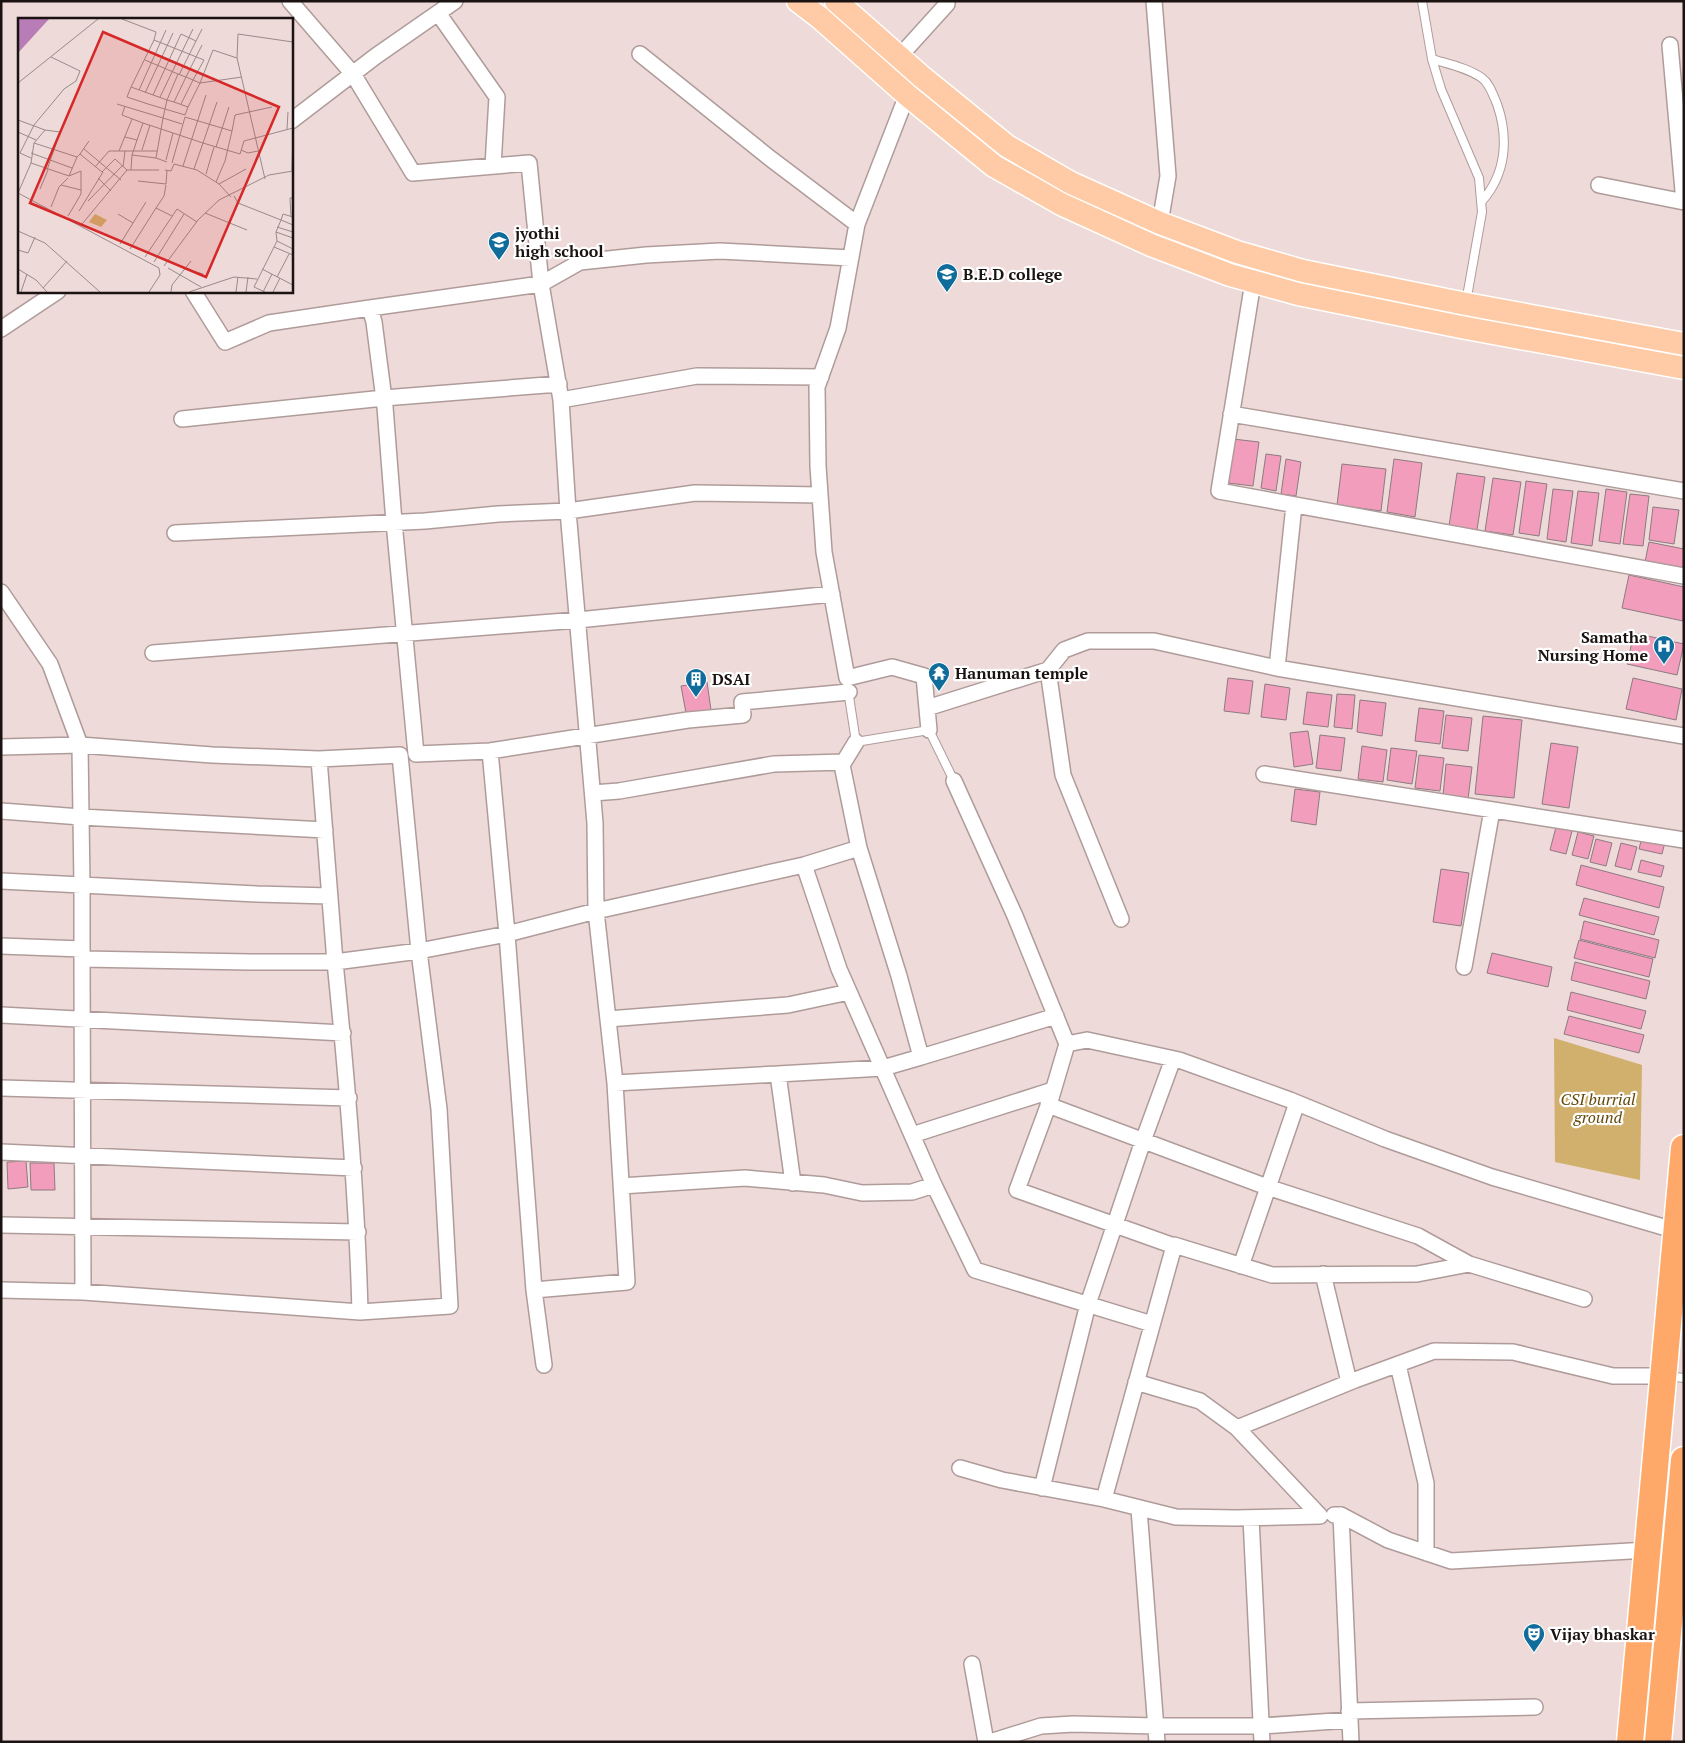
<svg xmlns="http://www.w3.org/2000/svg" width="1685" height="1743" font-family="'PT Serif',serif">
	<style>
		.green { fill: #d0b06c }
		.building { fill: #f29dbc; stroke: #8c7b81 }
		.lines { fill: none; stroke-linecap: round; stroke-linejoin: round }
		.lane-casing { stroke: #af9c9a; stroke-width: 10 }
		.street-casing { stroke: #af9c9a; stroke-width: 18 }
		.primary-casing { stroke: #fff; stroke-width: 25 }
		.highway-casing { stroke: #fff; stroke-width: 29 }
		.lane { stroke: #fff; stroke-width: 8 }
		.street { stroke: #fff; stroke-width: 15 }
		.primary { stroke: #fecba6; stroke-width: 22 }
		.highway { stroke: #fea86a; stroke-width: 26 }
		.labels { text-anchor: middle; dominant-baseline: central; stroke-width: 4.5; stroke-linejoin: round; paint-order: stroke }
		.poi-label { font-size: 16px; font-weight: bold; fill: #1a1312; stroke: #fff; text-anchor: start }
		.park-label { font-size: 16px; font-style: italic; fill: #634a0a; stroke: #fff }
		.inset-road { fill: none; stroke: #998a89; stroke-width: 1 }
		.view { fill: #d62828; fill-opacity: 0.15; stroke: #d62828; stroke-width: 2.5 }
		.inset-edge { fill: none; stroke: #1a1312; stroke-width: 2.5 }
	</style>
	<rect width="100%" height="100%" fill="#eedad8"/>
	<path class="green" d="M1554,1038L1642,1065L1640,1180L1555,1162Z"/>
	<path class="building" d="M1233,439L1259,442L1253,486L1228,483Z
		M1266,454L1281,456L1276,491L1261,488Z
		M1286,459L1301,462L1296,496L1281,494Z
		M1394,459L1422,463L1415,517L1387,512Z
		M1342,464L1386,469L1381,511L1337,505Z
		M1457,473L1485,477L1477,530L1449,526Z
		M1493,478L1521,482L1513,535L1485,531Z
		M1526,481L1547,484L1539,536L1519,533Z
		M1553,489L1573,491L1566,542L1547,539Z
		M1606,489L1627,492L1620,544L1599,541Z
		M1578,491L1599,493L1592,546L1571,543Z
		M1630,494L1649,496L1643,546L1623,544Z
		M1653,507L1679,510L1674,544L1649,540Z
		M1649,542L1684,549V569L1645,562Z
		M1629,575L1684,587L1683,621L1622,608Z
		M1634,633L1684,644L1677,675L1627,664Z
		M1228,678L1253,681L1249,714L1224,711Z
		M1633,678L1682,689L1676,720L1626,709Z
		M707,682L711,710L686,713L681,686Z
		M1265,684L1290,688L1286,720L1261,717Z
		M1307,692L1332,695L1328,727L1303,724Z
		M1337,694L1355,695L1352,729L1334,727Z
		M1360,700L1386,703L1382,736L1357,732Z
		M1419,708L1444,711L1440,744L1415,741Z
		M1446,715L1472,718L1468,751L1442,748Z
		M1483,716L1522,720L1514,798L1475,794Z
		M1308,731L1313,764L1294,767L1290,733Z
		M1320,735L1345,738L1341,771L1316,768Z
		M1551,743L1578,747L1569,808L1542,804Z
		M1362,746L1387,750L1383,782L1358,779Z
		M1391,748L1417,751L1412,784L1387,780Z
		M1419,755L1444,758L1440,791L1415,788Z
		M1446,764L1472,767L1468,799L1443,796Z
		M1295,789L1320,792L1316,825L1291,821Z
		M1556,827L1572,831L1566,854L1550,850Z
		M1578,832L1594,836L1588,859L1572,855Z
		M1642,837L1665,842L1662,854L1639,849Z
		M1596,839L1612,843L1606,866L1590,862Z
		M1621,843L1637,847L1631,870L1615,866Z
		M1641,860L1664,866L1661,877L1638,872Z
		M1581,865L1664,887L1659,908L1576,885Z
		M1441,869L1469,873L1461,926L1433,922Z
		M1584,898L1659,917L1654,935L1579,915Z
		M1584,921L1659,940L1655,958L1580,939Z
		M1579,940L1653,959L1649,977L1574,958Z
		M1492,953L1552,967L1548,987L1487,973Z
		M1575,962L1650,981L1646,999L1571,980Z
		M1571,992L1646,1011L1641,1029L1567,1010Z
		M1569,1016L1644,1035L1639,1053L1564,1034Z
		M26,1161L28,1187L8,1189L7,1162Z
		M30,1163H54L55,1190H31Z"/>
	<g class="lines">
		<g class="lane-casing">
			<path id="lane" d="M1422,1L1432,59L1441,89L1479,178L1482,212L1462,325
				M1432,59C1448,64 1468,68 1482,78C1490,84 1493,95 1497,104C1509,138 1506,174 1482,201
				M848,690L856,742L929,730L954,781
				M1668,1376L1684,1378"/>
		</g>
		<g class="street-casing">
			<path id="street" d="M290,1L353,74L413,173L529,163L541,284L561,400L568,511L695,493L820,495
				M1154,1L1168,176L1160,223L1157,230
				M438,13L497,97L493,166
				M1670,45L1684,202
				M640,54L771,159L857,224
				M899,57L947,4V1
				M912,90L907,95L857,224L838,328L817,387L818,466L824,552L847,678L892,667L924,676L929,730
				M291,121L376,56L455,1
				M1599,185L1684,202
				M1253,282L1219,491L1684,576
				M193,291L225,342L269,323L370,308L374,322L385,407L394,522L416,754L490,751L688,720L743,715L742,702L849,692
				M370,308L541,284L580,262L646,255L720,251L851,258
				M1,329L58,291
				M561,400L697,376L821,377
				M1231,414L1684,491
				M182,419L384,398L559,384
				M1294,505L1277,668L1684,736
				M175,533L425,521L498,514L568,511L595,823L596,911L615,1083L778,1074
				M1,592L50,664L80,745L212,755L319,759L335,962H250L82,959V885L257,894L330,896
				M153,653L578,620L832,594
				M1048,670L1064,650L1088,641H1154L1277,668
				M927,708L1048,670L1063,775L1121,919
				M1,747L80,745L81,817L1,811
				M490,751L507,934L596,911L804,865L859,848L842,765L856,742
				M319,759L400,755L419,951L439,1109L450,1306L360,1312C357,1195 347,1079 335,962L419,951L507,934L534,1290L544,1365
				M1264,774L1684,840
				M954,781L1015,916L1067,1044L1051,1098L1017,1190L1174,1246L1104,1499L1176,1517L1236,1518L1320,1516L1237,1428L1355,1380L1434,1351L1513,1352L1613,1376H1664
				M593,793L619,791L774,764L844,762
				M804,865L839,969L934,1185
				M1,881L82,885L81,817L325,830
				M1,946L82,949
				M82,959L83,1292
				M1464,967L1492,810
				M1,1015L343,1033
				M608,1019L788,1005L849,992
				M1067,1044L1087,1040L1179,1060L1290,1100L1385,1139L1492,1177L1677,1231
				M921,1057L1056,1016
				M1,1088L349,1098
				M1048,1105L1267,1187L1418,1236L1469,1264
				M912,1135L1053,1090
				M1,1152L354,1168
				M793,1183L778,1074L883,1068L921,1057L899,976L859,848
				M621,1186L745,1178L824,1185L862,1193L912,1192L934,1185L975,1270L1152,1324
				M1,1225L358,1232
				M1174,1245L1272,1275L1417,1274L1469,1264L1584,1299
				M1241,1266L1297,1103
				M1323,1274L1349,1382
				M1,1290L83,1292L360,1312
				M534,1290L627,1282L615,1083
				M1398,1365L1426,1483V1553
				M1136,1382L1200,1401L1237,1428
				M960,1468L1002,1480L1104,1499
				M1042,1488L1088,1304L1143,1141L1173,1059
				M1139,1509L1157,1742
				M1334,1515H1341L1351,1742
				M1341,1515L1388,1540L1451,1561L1648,1550
				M1251,1518L1262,1742
				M972,1664L986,1742
				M1349,1711L1535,1707
				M990,1742L1041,1726L1073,1724L1156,1726H1261L1350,1720"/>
		</g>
		<g class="primary-casing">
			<path id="primary" d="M798,1L819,17L907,95L994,166L1061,204L1151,245L1230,275L1298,294L1461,327L1684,368
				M836,1L922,77L1007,146L1071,183L1160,223L1237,252L1303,271L1466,304L1684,344"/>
		</g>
		<g class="highway-casing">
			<path id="highway" d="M1630,1742L1684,1148
				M1658,1742L1684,1460"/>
		</g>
		<use href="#lane" class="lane"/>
		<use href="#street" class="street"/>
		<use href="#primary" class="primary"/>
		<use href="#highway" class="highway"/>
	</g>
	<defs>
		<g id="school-pin" transform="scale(1.125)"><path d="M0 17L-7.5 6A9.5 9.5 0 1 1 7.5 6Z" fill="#0f6c9b" stroke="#fff"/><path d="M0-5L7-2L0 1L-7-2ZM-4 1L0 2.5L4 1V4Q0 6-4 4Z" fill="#fff"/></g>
		<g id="university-pin" transform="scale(1.125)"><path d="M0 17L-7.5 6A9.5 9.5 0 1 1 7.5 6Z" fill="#0f6c9b" stroke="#fff"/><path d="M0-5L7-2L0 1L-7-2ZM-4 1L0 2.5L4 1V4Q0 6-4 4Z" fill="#fff"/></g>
		<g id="hospital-pin" transform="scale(1.125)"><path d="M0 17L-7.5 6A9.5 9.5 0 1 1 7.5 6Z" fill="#0f6c9b" stroke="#fff"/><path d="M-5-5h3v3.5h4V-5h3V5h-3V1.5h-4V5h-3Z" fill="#fff"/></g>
		<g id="temple-pin" transform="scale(1.125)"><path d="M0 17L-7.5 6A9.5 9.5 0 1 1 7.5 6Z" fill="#0f6c9b" stroke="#fff"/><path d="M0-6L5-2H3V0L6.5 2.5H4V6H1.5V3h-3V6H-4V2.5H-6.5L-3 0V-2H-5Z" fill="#fff"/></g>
		<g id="building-pin" transform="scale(1.125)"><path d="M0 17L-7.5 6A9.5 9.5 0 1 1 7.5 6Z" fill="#0f6c9b" stroke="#fff"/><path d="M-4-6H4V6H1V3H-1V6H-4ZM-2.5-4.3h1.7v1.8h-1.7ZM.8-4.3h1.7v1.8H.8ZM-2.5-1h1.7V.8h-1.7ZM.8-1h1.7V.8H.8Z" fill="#fff"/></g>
		<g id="theatre-pin" transform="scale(1.125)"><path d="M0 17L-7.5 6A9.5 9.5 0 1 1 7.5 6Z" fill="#0f6c9b" stroke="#fff"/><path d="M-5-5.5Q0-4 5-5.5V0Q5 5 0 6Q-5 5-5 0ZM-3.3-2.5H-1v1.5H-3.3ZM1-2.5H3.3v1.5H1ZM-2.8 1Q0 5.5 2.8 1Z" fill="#fff"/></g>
	</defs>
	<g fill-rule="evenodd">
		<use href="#school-pin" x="499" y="242"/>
		<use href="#university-pin" x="947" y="274"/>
		<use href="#hospital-pin" x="1664" y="646"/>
		<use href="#temple-pin" x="939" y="673"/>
		<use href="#building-pin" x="696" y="679"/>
		<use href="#theatre-pin" x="1534" y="1634"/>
	</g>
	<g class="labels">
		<g class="poi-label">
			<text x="515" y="233">jyothi<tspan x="515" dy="18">high school</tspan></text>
			<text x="963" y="274">B.E.D college</text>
			<text x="1648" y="637" text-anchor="end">Samatha<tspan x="1648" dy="18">Nursing Home</tspan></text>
			<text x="955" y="673">Hanuman temple</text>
			<text x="712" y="679">DSAI</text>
			<text x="1550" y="1634">Vijay bhaskar</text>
		</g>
		<g class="park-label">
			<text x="1598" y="1099">CSI burrial<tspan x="1598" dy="18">ground</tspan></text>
		</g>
	</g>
	<g transform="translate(18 18)">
		<rect width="275" height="275" fill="#eedad8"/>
		<path d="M77,196L89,202L83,209L71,204Z" fill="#d0b06c"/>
		<path d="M0,1H31L0,35Z" fill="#b87db7"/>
		<path class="inset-road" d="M104,1L138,14L136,22M127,42L160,56M161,57L184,11M0,65L80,1M113,69L136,22L186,42L175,62L182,65L195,32L219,40M121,72L148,12M127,75L155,15M135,77L163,16L178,23M142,79L175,11M156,84L168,59L160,56L149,82L156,84L170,89L182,65L224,59M99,86L145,100L149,82L113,69L109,79L130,86L147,91L167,97L170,89M163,86L175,62L168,59L184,27M107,88L104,97L125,105M0,102L27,112L16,125L13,145L0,175M269,111L270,94M27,112L42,114L29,152M0,114L18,122M107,119L119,122L114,137L138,140M119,122L125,105L185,125L199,84M16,125L59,139L62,136L84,154L97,141L109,152H141M198,129L211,89M66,131L103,162M124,132L132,107M223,132L230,135L240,133M101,133H139M13,135L54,150M62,136L71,123M13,140L2,135L16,107L46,71L58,63L62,53L33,39M148,142L155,115M149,144L138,140L145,100L164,106M13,145L51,158M154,145L167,99L214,113L217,97L254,89M165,148L188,77M77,149L91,133H101L114,101M105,149L107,133M176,151L185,125L222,136L226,123L275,110M113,152L114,137M147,152L153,153L156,146L179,152L201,166L213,179M274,152L275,116M188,156L196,129M80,160L93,173M247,161L219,40L220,16L275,24M120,163L148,166L149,152M198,164L207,143L214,113M201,166L228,151M43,167L63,172M22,171L30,152M0,175L141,250L142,257L131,274M216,178L220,185L263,202L258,214L259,223L236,269L247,274M70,183L104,148M33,189L41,169L50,160M138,190L146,178L148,167M61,193L85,154M187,195L229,212M100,196L115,205M50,198L63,176V153L51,158L59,139M273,199L272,180H275M275,199L265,196L263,202L275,207M64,206L109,152M259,209L275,214M0,213L27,225L82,274M258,214L275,220M259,223L275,231M102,226L128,184M256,229L275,237M112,231L138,190L154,198M0,232L10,235L17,219M127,239L159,191L179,204M136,244L166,196M146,248L180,202L201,182L251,157L275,153M150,250L183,269M0,251L18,262L29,274M168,251L185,256M244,251L275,267M259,259L271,236M25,270L49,243M3,274L9,256M153,274L154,267L173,243M171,274L216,259L239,261M218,274L220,259M228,274L230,259M245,274L254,256M255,274L262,260"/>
		<path class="view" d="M85,14L261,89L188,259L12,185Z"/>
		<rect width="275" height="275" class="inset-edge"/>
	</g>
	<rect width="1685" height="1743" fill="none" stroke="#1a1312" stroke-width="5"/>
</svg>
